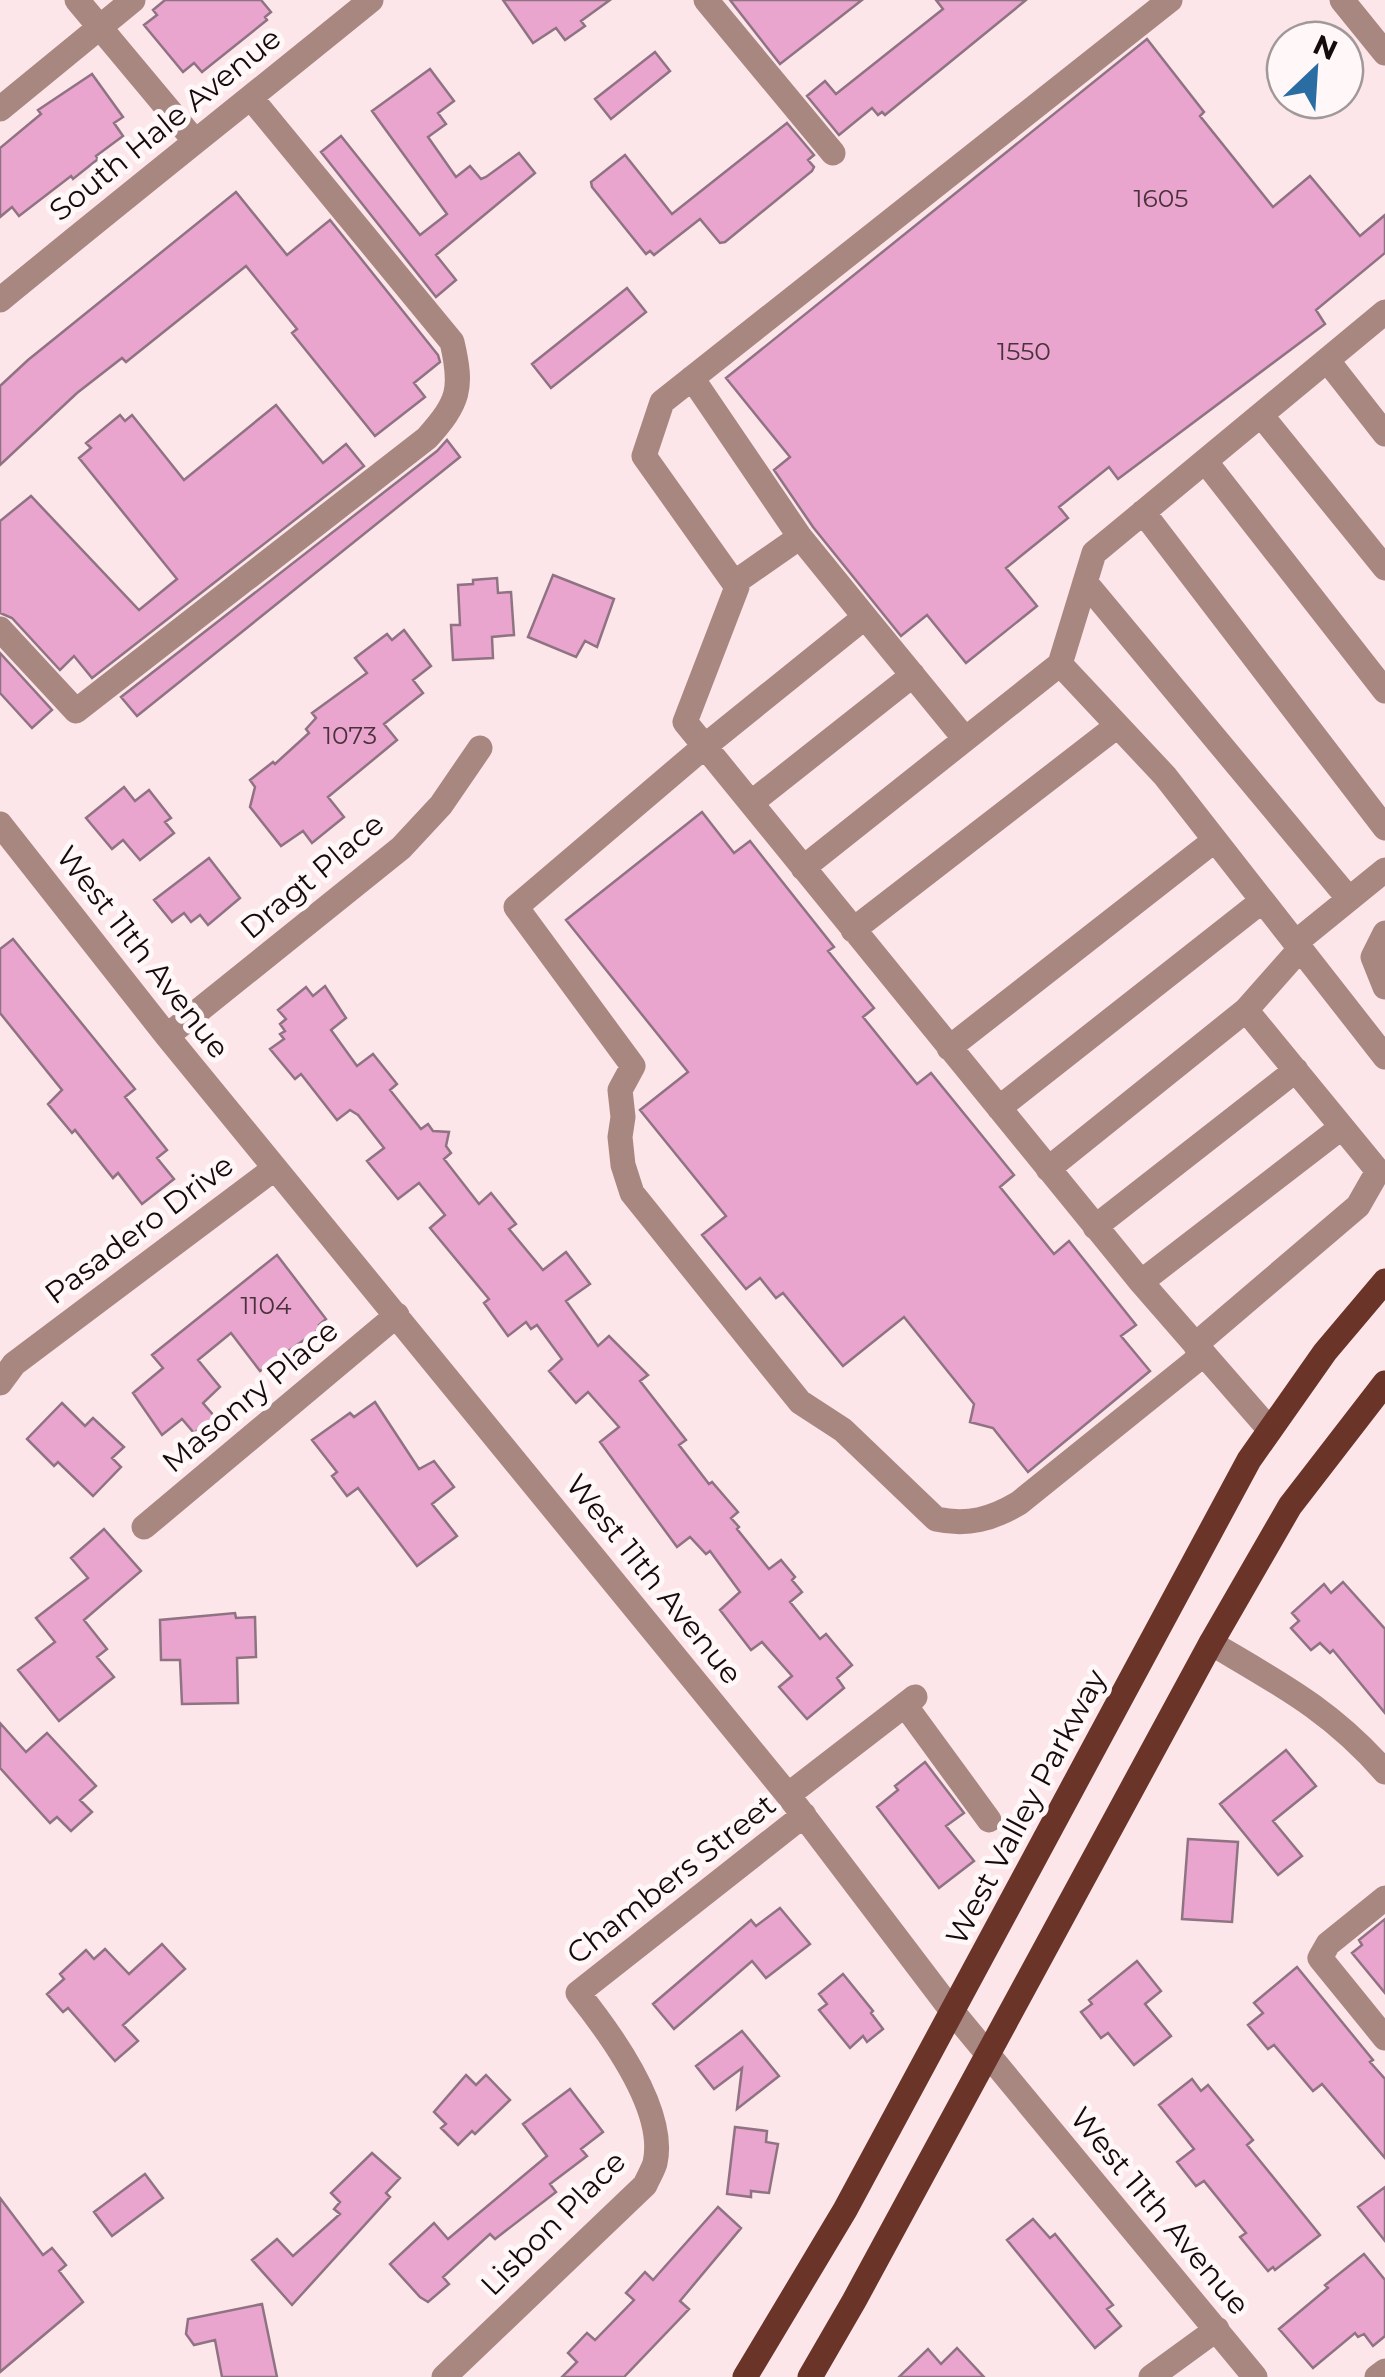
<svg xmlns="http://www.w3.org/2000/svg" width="1385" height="2377" font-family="Montserrat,sans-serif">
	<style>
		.building { fill: #e9a5cd; stroke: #8f7383; stroke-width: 2.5 }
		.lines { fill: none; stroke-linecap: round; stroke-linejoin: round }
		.minor { stroke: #a88780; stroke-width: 25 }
		.major { stroke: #6b3429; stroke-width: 25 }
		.labels { text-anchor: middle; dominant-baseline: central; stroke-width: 10; stroke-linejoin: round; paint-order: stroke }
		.number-label { font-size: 25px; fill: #4a313c }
		.street-label { font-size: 30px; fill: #150a0c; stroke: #fff7f8 }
	</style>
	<rect width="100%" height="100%" fill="#fce6e9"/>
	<path class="building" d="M165,0H261L271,12L265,17L267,20L202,72L194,63L183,72L144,25L157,15L153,10Z
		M503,0H610L581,21L585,26L565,40L556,28L533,43Z
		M730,0H862L780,64Z
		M936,0H1026L885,115L882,112L878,115L872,108L839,135L807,96L825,81L836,94L943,9Z
		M1147,39L1204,112L1200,116L1273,207L1310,176L1360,236L1385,215V253L1316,310L1325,324L1118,479L1109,467L1059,507L1068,518L1006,568L1037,606L966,663L927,615L901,636L813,527L774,470L790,457L726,378Z
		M655,52L670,71L611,119L595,99Z
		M430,69L454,101L438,113L446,124L428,137L456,177L470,166L481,179L486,177L519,153L535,173L436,255L456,280L436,297L321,152L341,136L420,235L447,214L372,111Z
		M92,74L123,117L114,123L123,136L96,156L98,159L73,179L71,176L19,216L12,207L0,217V148L41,114L38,110Z
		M787,123L814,155L808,160L814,167L812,171L725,242L720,243L700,219L654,255L650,251L646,254L592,187L591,182L625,155L672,214Z
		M236,192L287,255L330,220L438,355L440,362L414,383L425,397L375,436L292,333L297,329L246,266L126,362L122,358L77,393L0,465V386L28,360Z
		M627,288L646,312L551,388L532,364Z
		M276,405L323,463L346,444L364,466L92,678L74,656L60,670L12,618L0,613V521L31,496L139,610L177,579L79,458L91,448L86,443L120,415L125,421L132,415L184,480Z
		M447,440L460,457L137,716L121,697L437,451Z
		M553,575L614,599L597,647L585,641L576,657L528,637Z
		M497,578L498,593L511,592L514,635L492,637L493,658L453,660L451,625H460L458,585L473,584V580Z
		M404,630L431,666L413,680L423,693L384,724L397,740L328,797L344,817L312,843L303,831L281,846L250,807L255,787L250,780L273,762L275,764L309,733L306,729L316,718L312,713L367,673L355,658L387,634L392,640Z
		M0,653L52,710L32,728L0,693Z
		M124,787L135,801L149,790L171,818L165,822L174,833L140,860L123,840L112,849L86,818Z
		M702,812L734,853L750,841L834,947L828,951L874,1008L863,1017L917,1084L931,1073L1014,1175L1000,1187L1054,1254L1069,1241L1136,1325L1121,1336L1150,1371L1028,1472L993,1428L970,1422L974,1404L904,1317L843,1366L783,1293L776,1298L760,1278L746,1289L702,1235L726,1216L640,1110L688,1072L566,920Z
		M209,858L240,898L208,925L200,915L191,922L184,913L172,922L154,900Z
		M13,939L135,1089L125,1097L167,1150L157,1158L174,1179L142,1204L118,1173L113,1178L75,1130L72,1133L48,1104L62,1090L0,1013V949Z
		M325,986L346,1018L331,1030L357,1066L373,1054L397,1084L390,1090L421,1129L428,1124L433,1131L449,1132L446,1146L451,1153L444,1159L479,1204L491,1193L516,1224L509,1229L543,1270L566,1252L590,1284L566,1301L598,1346L609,1336L648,1375L640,1381L686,1440L679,1445L709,1484L712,1482L738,1512L731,1518L739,1527L737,1529L769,1569L781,1560L795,1577L792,1580L802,1592L790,1602L820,1639L826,1634L852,1665L837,1678L844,1688L807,1719L779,1687L792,1676L762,1642L751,1650L720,1610L740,1592L710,1551L706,1554L690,1537L677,1547L600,1442L619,1427L588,1392L576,1403L549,1371L562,1359L537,1325L531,1329L526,1322L508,1336L484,1303L489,1299L430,1228L445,1215L419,1183L398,1199L367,1161L384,1148L358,1115L350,1110L337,1120L301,1074L295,1079L270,1049L284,1039L280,1034L285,1031L280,1024L286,1019L278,1010L306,987L313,996Z
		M277,1255L326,1319L319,1325L321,1328L260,1371L231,1333L198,1360L220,1387L203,1403L215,1417L194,1433L182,1419L162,1435L133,1393L163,1368L152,1355Z
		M375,1402L419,1469L434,1461L454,1487L432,1504L457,1536L417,1566L358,1488L347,1496L332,1476L337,1472L312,1440L350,1413L354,1417Z
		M62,1403L85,1426L93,1418L124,1447L112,1458L121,1467L93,1496L58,1462L54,1466L27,1439Z
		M104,1529L141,1571L84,1620L107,1649L97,1657L114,1677L59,1721L18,1670L55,1642L36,1618L88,1578L71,1558Z
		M1343,1582L1385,1629V1713L1333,1650L1330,1653L1320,1643L1311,1650L1291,1628L1299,1621L1292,1613L1324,1584L1331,1593Z
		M235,1613L236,1618L255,1617L256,1657L237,1658L238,1703L182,1704L180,1660H161L160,1620Z
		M0,1723L26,1752L47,1733L96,1786L80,1800L92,1812L71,1831L57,1817L50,1823L0,1768Z
		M1286,1750L1316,1786L1273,1821L1302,1856L1278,1875L1220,1804Z
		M925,1762L964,1813L946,1826L974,1861L939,1888L877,1807L898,1790L895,1786Z
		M1188,1839L1238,1842L1232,1922L1182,1919Z
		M780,1908L810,1944L766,1978L752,1961L674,2029L653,2004L751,1920L756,1926Z
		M1385,1919V1993L1352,1953L1362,1945L1359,1940Z
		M162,1944L185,1969L123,2025L138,2041L115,2061L68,2008L63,2012L47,1994L64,1979L60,1974L86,1950L94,1959L105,1949L129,1974Z
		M1137,1961L1161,1991L1145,2004L1171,2036L1134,2065L1108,2033L1101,2038L1081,2012L1092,2004L1089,2000Z
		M1297,1967L1373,2060L1370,2062L1385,2079V2158L1322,2084L1313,2091L1274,2045L1268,2049L1248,2025L1263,2013L1254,2003Z
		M843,1974L873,2011L871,2013L883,2029L867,2042L863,2036L850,2048L819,2010L827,2004L819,1994Z
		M742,2031L779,2076L737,2109L742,2068L714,2089L696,2066Z
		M466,2075L476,2085L486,2075L510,2100L475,2134L472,2131L458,2145L441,2128L446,2124L434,2112Z
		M1192,2079L1201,2091L1208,2085L1253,2140L1247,2145L1320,2235L1275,2270L1273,2267L1268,2271L1240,2237L1246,2233L1204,2181L1196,2186L1177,2162L1194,2149L1159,2105Z
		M570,2089L603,2132L581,2149L587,2156L550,2184L556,2192L495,2239L490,2234L443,2277L449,2284L428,2302L420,2297L390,2264L434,2223L448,2239L547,2156L523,2124Z
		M735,2127L767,2131L766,2142L778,2144L769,2193L751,2191V2197L727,2194Z
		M372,2153L400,2178L386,2193L390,2197L292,2305L252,2260L277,2239L293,2256L340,2214L334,2209L340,2202L331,2193Z
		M145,2174L163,2198L112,2236L94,2212Z
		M1385,2187V2241L1358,2207Z
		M0,2198L43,2255L52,2248L66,2265L59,2271L83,2302L0,2372Z
		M718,2207L741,2228L680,2301L689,2309L624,2377H562L577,2362L568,2353L587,2333L595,2340L634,2300L626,2293L645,2272L653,2280Z
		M1033,2219L1050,2238L1055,2234L1113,2305L1107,2309L1121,2326L1095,2348L1007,2240Z
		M1364,2254L1385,2280V2336L1373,2346L1364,2334L1358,2337L1355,2333L1313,2368L1279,2329L1328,2288L1325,2285Z
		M262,2304L277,2377H222L215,2340L194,2345L186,2334L188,2319Z
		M957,2348L984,2377H899L928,2349L941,2364Z"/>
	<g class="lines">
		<path class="minor" d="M77,0L194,140
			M706,0L833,153
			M1170,0L662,402L644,456L737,587L685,722L1141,1282L1270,1430
			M1342,0L1385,53
			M0,109L133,0
			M0,300C123,199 248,100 371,0
			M1385,312L1094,553L1060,664L1165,776L1385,1057
			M1327,360L1385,434
			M692,378L800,537
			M1261,415L1385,568
			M1205,461L1385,691
			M1143,512L1385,828
			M1085,582L1349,899
			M734,583L800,537L865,617L705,746L516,907L633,1066L620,1090L623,1117L620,1137L623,1165L632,1193L800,1402L843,1430L936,1519C968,1526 992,1519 1019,1503L1204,1354
			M865,617L965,739
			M0,629L76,711L427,438C459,402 463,389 452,342L251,98
			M751,803L913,675
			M0,824L167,1036L788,1795L952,2011L1255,2377
			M803,868L1060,664
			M853,930L1117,726
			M1385,933L1373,957L1385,987
			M1295,943L1385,870
			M167,1036L401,848L441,805L480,748
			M949,1048L1215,840
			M999,1108L1262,901
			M1048,1169L1246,1010
			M1095,1227L1296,1070
			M1141,1282L1342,1127
			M1195,1345L1358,1206L1378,1171L1246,1010L1300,949
			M0,1383L14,1364L275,1168
			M144,1527L397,1315
			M1211,1643C1280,1684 1331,1710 1385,1772
			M905,1705L989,1820
			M788,1795L915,1697
			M1385,1898L1328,1944L1320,1958L1385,2038
			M444,2377L645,2185C648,2178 653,2170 655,2163C667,2110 610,2033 578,1993L804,1815
			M1151,2377L1217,2329
			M1377,2377L1385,2371"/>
		<path class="major" d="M745,2377L845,2210L1249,1460L1325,1352L1385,1281
			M810,2377L854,2301L1211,1643L1290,1506L1385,1383"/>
	</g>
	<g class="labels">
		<g class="number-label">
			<text x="1161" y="198">1605</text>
			<text x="1024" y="351">1550</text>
			<text x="350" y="735">1073</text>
			<text x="266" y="1305">1104</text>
		</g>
		<g class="street-label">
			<text transform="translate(165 124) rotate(-39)">South Hale Avenue</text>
			<text transform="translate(312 876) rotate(-40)">Dragt Place</text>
			<text transform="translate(143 952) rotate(52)">West 11th Avenue</text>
			<text transform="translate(139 1229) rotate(-37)">Pasadero Drive</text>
			<text transform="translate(250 1396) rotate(-40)">Masonry Place</text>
			<text transform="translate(654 1579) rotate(51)">West 11th Avenue</text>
			<text transform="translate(1026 1807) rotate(-62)">West Valley Parkway</text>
			<text transform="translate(671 1879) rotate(-38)">Chambers Street</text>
			<text transform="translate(1160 2211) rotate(50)">West 11th Avenue</text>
			<text transform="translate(553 2223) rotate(-45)">Lisbon Place</text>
		</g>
	</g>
	<g transform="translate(1315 70) rotate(25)"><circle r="48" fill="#fff7f8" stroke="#a1989a" stroke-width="2.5"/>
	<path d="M0-8L18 38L0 25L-18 38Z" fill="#296da2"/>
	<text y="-15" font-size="28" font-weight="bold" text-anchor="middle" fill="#150a0c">N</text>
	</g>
</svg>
